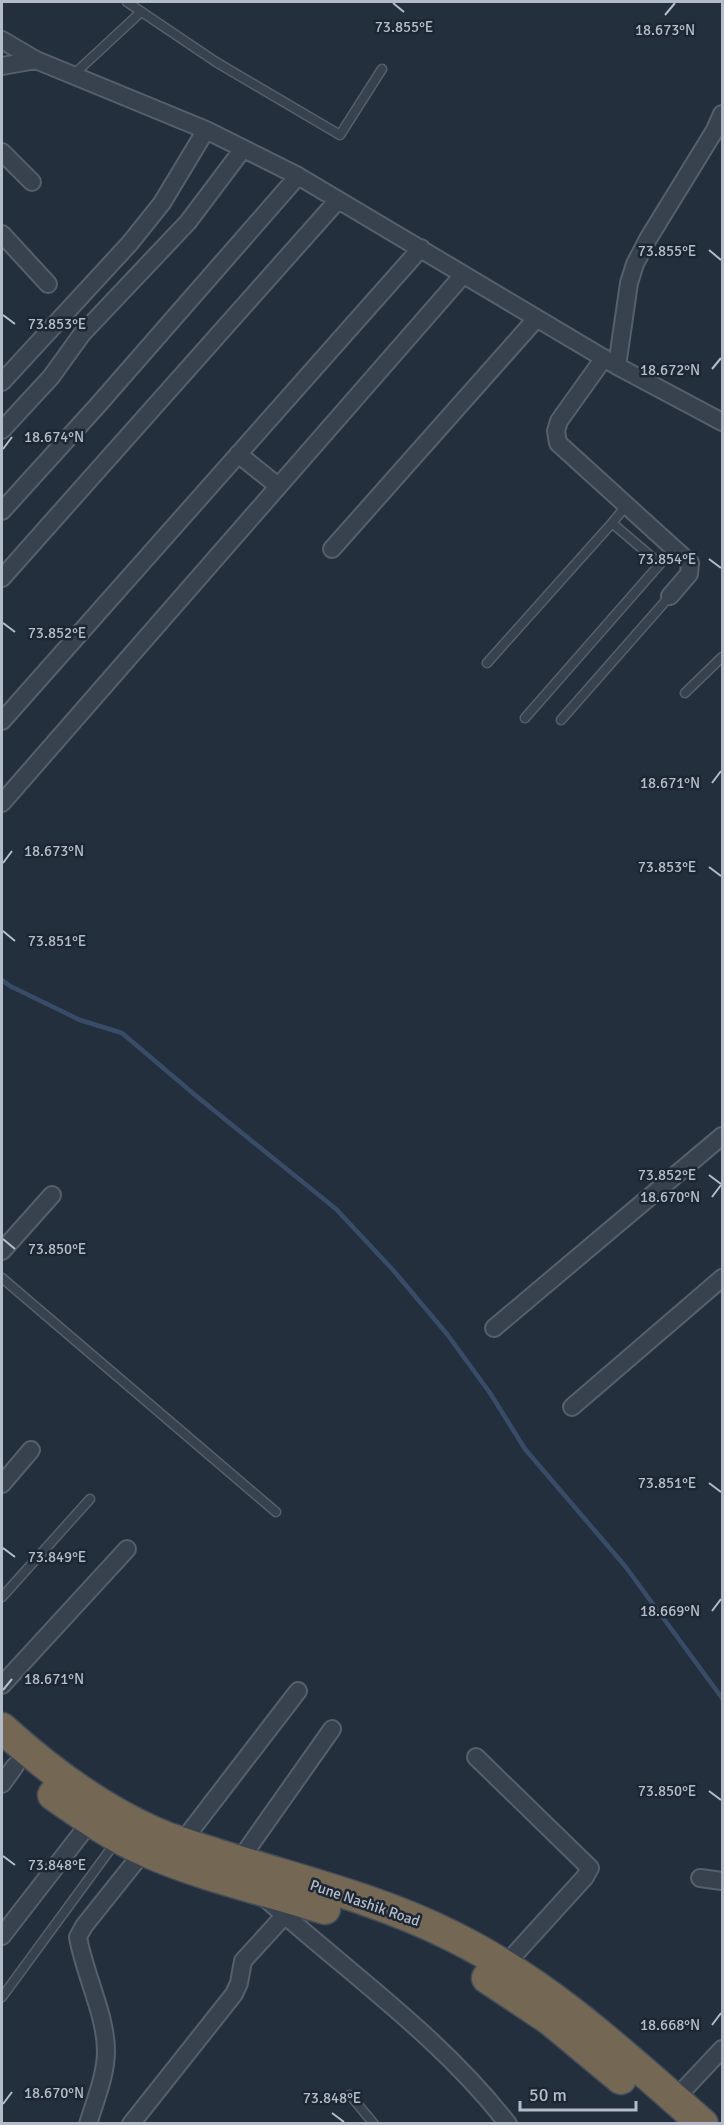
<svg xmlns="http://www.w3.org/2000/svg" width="724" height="2125" font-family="Signika,sans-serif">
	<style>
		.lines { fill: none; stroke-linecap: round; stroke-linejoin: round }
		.stream { stroke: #394c67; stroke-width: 4.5 }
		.lane-casing { stroke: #565f6c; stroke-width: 11 }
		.street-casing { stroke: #565f6c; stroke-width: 20 }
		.highway-casing { stroke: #434c59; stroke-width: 33 }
		.lane { stroke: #38414e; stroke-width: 8 }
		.street { stroke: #38414e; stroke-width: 16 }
		.highway { stroke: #746855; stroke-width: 30 }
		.ticks { fill: none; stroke: #b4bcc9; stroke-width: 2 }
		.labels { text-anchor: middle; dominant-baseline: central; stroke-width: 5; stroke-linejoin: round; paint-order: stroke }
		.street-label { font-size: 15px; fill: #b4bcc9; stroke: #1d2633 }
		.ticks-label { font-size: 15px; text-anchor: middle; fill: #b4bcc9; stroke: #1d2633; stroke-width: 5; stroke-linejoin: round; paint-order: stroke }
	</style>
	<rect width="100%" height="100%" fill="#242f3e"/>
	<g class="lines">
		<path class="stream" d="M2,980L10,986L80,1020L122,1033L195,1095L336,1209L393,1270L447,1334L490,1393L525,1449L625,1566L722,1698"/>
		<g class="lane-casing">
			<path id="lane" d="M127,2L216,62L340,135L382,69
				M72,76L141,12
				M487,663L613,522
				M685,693L722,657
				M525,718L660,564L612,523L626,506
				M561,720L670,596
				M2,1278L276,1512
				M2,1597L90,1499
				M2,1997L115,1843
				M350,2095L374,2124"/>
		</g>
		<g class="street-casing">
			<path id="street" d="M2,40L36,60L206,130L298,176L617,366L722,422
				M2,66L36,60
				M2,152L32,182
				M2,234L48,284
				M604,358L559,421L556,431L558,443L690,563L689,574L670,596
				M617,366L629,283L635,264L648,239L715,130L722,114
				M2,382L130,243L162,203L206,130
				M2,430L51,377L82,334L188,222L243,149
				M238,454L278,486
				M2,511L98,405L298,176
				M332,549L536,319
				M2,578L338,200
				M2,721L421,248
				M2,803L463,275
				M2,1251L52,1195
				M494,1328L722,1136
				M572,1407L722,1278
				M2,1484L31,1450
				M2,1685L127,1549
				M476,1757L590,1868L585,1877L505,1965
				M2,1784L15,1766
				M182,1842L298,1691
				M239,1861L332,1729
				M700,1878L722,1881
				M263,1896C346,1971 439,2035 508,2124
				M2,1936L91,1821
				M675,2099L722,2049
				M88,2124C95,2101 106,2075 106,2051C106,2015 84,1973 78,1937L84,1926L147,1847
				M131,2124L234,1994L239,1983L243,1961L284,1916"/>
		</g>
		<g class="highway-casing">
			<path id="highway" d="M2,1728C47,1769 98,1807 154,1832C176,1842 200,1848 223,1856C298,1880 378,1899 450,1935C548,1983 621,2052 703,2124
				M53,1795C83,1816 113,1837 147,1852C204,1877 265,1890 325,1909
				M487,1978L550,2020L621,2079"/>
		</g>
		<use href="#lane" class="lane"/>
		<use href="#street" class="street"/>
		<use href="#highway" class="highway"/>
	</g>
	<path class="ticks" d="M393,3L404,12M665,15L675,3M709,250L721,260M3,315L15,324M712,369L721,358M3,449L12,437M709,559L721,568M3,623L15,632M712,783L721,771M3,863L12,851M709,867L721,876M3,931L15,941M709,1175L721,1184M712,1197L721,1185M3,1239L15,1249M709,1483L721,1492M3,1548L15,1557M712,1611L721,1599M3,1690L12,1679M709,1791L721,1800M3,1856L15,1865M712,2025L721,2013M3,2104L12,2092M332,2113L344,2122"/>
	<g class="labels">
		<g class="street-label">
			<text transform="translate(365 1903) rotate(19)">Pune Nashik Road</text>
		</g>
	</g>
	<g class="ticks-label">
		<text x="404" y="32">73.855°E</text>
		<text x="665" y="35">18.673°N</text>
		<text x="667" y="256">73.855°E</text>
		<text x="57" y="329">73.853°E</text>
		<text x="670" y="375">18.672°N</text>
		<text x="54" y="442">18.674°N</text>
		<text x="667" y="564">73.854°E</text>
		<text x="57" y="638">73.852°E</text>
		<text x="670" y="788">18.671°N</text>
		<text x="54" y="856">18.673°N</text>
		<text x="667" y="872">73.853°E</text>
		<text x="57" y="946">73.851°E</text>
		<text x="667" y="1180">73.852°E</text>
		<text x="670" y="1202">18.670°N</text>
		<text x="57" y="1254">73.850°E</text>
		<text x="667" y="1488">73.851°E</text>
		<text x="57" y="1562">73.849°E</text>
		<text x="670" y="1616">18.669°N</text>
		<text x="54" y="1684">18.671°N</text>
		<text x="667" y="1796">73.850°E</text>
		<text x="57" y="1870">73.848°E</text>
		<text x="670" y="2030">18.668°N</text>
		<text x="54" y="2098">18.670°N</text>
		<text x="332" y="2103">73.848°E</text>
	</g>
	<rect width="724" height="2125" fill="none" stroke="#b4bcc9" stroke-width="6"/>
	<path d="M520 2101v9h116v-9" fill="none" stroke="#b4bcc9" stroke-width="3"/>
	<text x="529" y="2101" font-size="18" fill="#b4bcc9" stroke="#1d2633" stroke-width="4.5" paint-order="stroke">50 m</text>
</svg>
